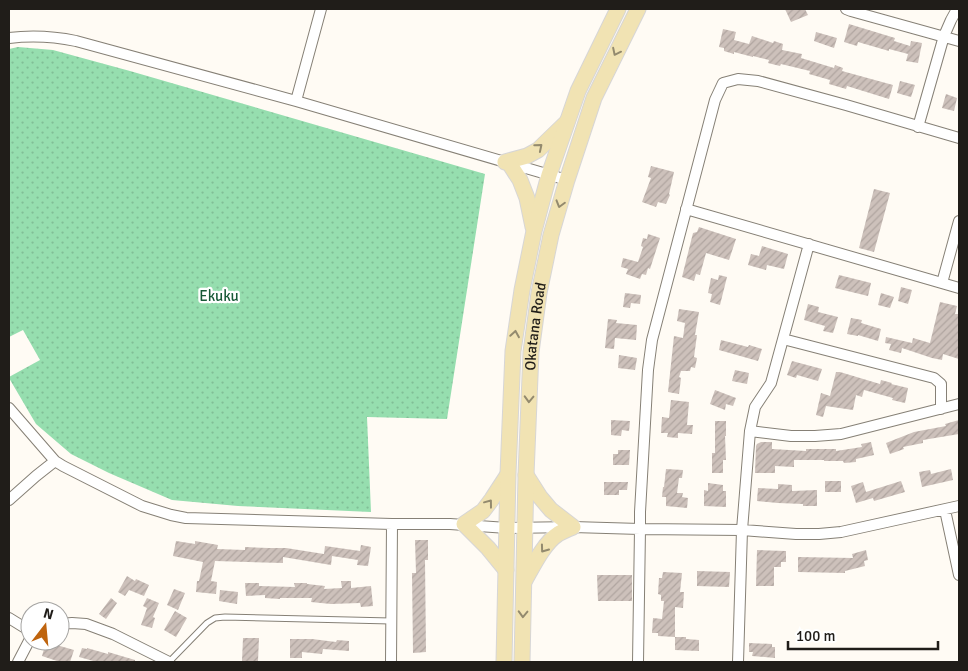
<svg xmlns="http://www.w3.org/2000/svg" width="968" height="671" font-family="Signika,sans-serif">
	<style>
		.grass { fill: url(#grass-dots) }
		.building { fill: url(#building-hatch) }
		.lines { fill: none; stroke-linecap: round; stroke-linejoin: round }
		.lane-casing { stroke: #868076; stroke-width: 7 }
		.street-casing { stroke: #868076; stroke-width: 12 }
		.primary-casing { stroke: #d7d6d6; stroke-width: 17 }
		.lane { stroke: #fff; stroke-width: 5 }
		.street { stroke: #fff; stroke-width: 10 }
		.primary { stroke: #f1e3b3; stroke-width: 15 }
		.oneway { stroke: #938a6e }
		.labels { text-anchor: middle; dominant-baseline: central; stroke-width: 4.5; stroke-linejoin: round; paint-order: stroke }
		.park-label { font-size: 15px; fill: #175936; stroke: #fff }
		.street-label { font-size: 15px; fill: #201d19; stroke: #fff }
	</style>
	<defs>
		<pattern id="grass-dots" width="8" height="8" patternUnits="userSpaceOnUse" patternTransform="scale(1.25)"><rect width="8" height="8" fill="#96deaf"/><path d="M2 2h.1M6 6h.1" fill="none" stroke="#81be96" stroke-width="1.8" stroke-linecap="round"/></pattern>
		<pattern id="building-hatch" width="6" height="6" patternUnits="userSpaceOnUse" patternTransform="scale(1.25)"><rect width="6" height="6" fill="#cdc1bb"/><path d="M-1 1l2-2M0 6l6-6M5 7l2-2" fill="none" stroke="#b0a5a0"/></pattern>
	</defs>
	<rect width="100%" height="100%" fill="#fffbf4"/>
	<path class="grass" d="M18,47L53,50L130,71L485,174L447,419L367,417L371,512L238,506L172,500L109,473L71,454L36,424L9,378V377L40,360L23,330L9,337V49Z"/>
	<path class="building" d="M785,9H805L808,15L791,22Z
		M849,24L895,38L894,41L910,46L911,41L922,43L918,63L906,61L908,54L889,49V51L858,42L857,46L844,42Z
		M723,29L736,32L734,40L749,44L752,36L773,43L774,41L783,44L782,50L802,54L801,58L834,68L835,65L843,68L842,71L893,85L889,99L847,86L846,89L829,84L830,80L809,74L810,71L781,64L780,66L768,63L769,60L753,56V57L734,52V54L724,51V48L719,47Z
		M816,32L837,38L834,48L814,41Z
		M900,81L915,85L911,97L897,93Z
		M946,94L957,98L954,111L942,108Z
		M651,166L674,172L669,194L670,195L666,204L658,202L656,207L642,202L651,178L648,177Z
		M874,189L890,193L874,252L859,248Z
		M699,227L736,239L729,260L706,253L700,275L696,274L694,281L682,277L693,233L697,232Z
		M648,234L660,238L650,269L648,268L646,275L642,274L640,279L626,274L628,269L621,267L623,258L638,262L643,247L641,246L643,238L647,239Z
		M762,246L788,254L784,269L767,265L766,270L748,265L751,254L759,256Z
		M719,275L727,277L720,305L710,302L712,294L708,293L711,278L718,280Z
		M839,275L871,283L868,296L835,288Z
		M901,287L912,290L908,304L898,301Z
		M625,293L641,295L640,304L631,303L630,308L623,307Z
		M881,293L894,297L890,308L878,305Z
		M940,302L957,306L955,314H959V359L943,354L942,360L932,358L902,348L901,353L889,350L891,344L885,343L886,337L912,343L913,338L930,343Z
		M808,304L819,307L818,312L838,317L833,333L823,331L825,326L804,320Z
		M679,309L699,312L695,335H697L694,357L697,358L695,368L691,367L690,371H681L679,377L681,378L679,394L668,392L674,336L683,338L685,323L677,321Z
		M851,318L862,320L861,323L881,329L878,341L858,335V336L847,334Z
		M608,319L617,320L616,323L637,325L636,340L615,338L614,349L605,348Z
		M721,340L748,347L749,345L762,349L758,361L719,350Z
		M619,355L637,358L635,370L618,368Z
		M792,361L822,369L818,381L797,375L796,378L787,375Z
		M735,370L749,373L747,384L732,381Z
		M836,372H840L880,384L881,380L892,383L891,384L908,388L905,403L892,400L893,398L864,390L862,397L856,395L853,410L826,406L823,417L816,415L821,393L830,396Z
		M715,390L736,398L733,406L726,404L725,410L710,404Z
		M671,400L689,402L687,425H693L692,434L678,433V438L667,437L668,433H661L662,417L669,418Z
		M611,420L630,421L629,431L622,430L621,436L611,435Z
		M959,420V434L923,440V443L903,447L904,449L890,454L886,443L914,432L946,426L945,424Z
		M715,421H726V436H725L726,460H723V473H712V453H715Z
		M761,442H772V449L806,451V449H836V451L862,447L861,444L871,442L874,455L856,459V462L844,463L843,461H824V460H794V467L775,466V473H755L756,446L757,444Z
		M618,450H630L629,465H613V454H618Z
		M666,469L683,470L682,478H679L677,493H683L682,497L688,498L687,508L666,506V497H662L663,487H664Z
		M951,469L953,480L922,487L919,472L930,470L931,474Z
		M825,481H841V492H825Z
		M901,481L905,492L874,501L873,498L856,503L851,486L863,482L866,492Z
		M604,482H628L627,490H619V495H604Z
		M708,483L723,485V491H726V507L704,506V490L708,491Z
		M778,484L792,485V491L817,490V506H803V504L778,503L757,501L758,488L778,489Z
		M415,540H428V560H425L426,652L413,653L412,573H416Z
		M176,541L195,544V541L218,545L217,549L245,550V547L269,548H286L324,554L325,546L360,551L361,545L371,547L368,566L357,565L358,560L332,556L331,565L283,557V563L215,561L211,581L217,582L216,594L196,592L197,581H199L203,562L173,556Z
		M757,550L786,551V562H781V567H774V586H756Z
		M866,550L868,560L864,561L865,566L845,571V573L798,572V557L853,558L852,554Z
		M697,571L730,572L729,587L697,586Z
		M663,572L682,573L680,592H684L683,608L675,607V637L658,636V633H652L653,618L662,619L664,601H661V595L658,594L659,578H662Z
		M597,575H632V601H598Z
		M127,576L135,581L136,579L149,585L144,596L129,590L125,596L118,592Z
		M341,581H351V588L371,586L373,606L361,607L360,603L331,604L311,602L312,598H280V599L265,598V595L246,596L245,583H259V586L295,587L294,583H307V584L325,586L324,589L342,588Z
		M174,589L185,593L178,610L167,605Z
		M220,590L238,592L237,604L219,601Z
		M111,598L117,603L106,619L99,614Z
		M147,598L159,603L153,617L155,618L152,628L141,625L147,608L143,606Z
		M175,611L187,618L176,637L164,630Z
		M675,637H686V639L699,640V651L675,650Z
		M243,638H259L258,661H242Z
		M290,639H312L336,642L337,640L349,641V651L323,649L322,654L302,652V658H290Z
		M46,642L74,650L70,662H60L42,656Z
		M749,643L772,644V647H775V658L752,656L753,652H749Z
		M82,648L87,649V648L108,654V652L135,660V662H97L79,657Z"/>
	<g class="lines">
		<g class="lane-casing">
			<path id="lane" d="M169,662L207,623L215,618L225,617L391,621"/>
		</g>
		<g class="street-casing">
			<path id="street" d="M846,9L851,11L959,41
				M9,38C33,35 52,36 76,41L296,101L567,180
				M296,101L321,9
				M918,127L944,36L951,20L957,9
				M959,138L846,105L758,81L738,79L723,83L715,100L652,340L648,370L640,512V529L742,530L796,534H819L841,532L959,506
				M686,209L959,288
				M942,283L959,221
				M783,339L934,378L941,384V409
				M9,408L55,461L63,466L142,506L171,515L186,518L392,524H450L507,528L573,527L640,529L638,662
				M750,431L791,436H815L841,434L959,404
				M9,500L36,476L55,461
				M945,510L959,575
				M9,618L30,631
				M60,624L72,623L86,624L113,634L169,662
				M18,662L30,639
				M391,662L392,524
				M738,662L742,530L750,431L755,407L771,383L809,244"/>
		</g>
		<g class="primary-casing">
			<g id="primary">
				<path d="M505,162L527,156L538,150L567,122"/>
				<path d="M509,163L520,180L527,198L533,227"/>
				<path d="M506,570L488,548L464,524L483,511L492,499L507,476"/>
				<path d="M525,580C533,566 544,543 558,534C563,531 568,529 573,527L551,510L540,497L526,475"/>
				<path d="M504,662L508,474L513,351L522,290L534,231L549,175L578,91L618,9"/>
				<path id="s1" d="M522,662L526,475L531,352L539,293L551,235L567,180L594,98L638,9"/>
			</g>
		</g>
		<use href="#lane" class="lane"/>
		<use href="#street" class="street"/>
		<use href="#primary" class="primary"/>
	</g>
	<defs><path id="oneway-chevron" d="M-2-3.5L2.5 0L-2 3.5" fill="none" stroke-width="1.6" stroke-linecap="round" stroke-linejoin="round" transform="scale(1.25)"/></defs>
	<g class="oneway">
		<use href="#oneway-chevron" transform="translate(616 52) rotate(116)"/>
		<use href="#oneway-chevron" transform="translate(539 147) rotate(-40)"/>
		<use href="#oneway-chevron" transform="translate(560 204) rotate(106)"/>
		<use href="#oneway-chevron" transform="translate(515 334) rotate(-81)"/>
		<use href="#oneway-chevron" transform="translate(529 399) rotate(92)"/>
		<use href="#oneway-chevron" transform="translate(489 503) rotate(-53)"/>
		<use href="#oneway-chevron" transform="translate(544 549) rotate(126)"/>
		<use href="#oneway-chevron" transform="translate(523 614) rotate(92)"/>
	</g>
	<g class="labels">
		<g class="park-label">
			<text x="219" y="296">Ekuku</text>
		</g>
		<g class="street-label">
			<text stroke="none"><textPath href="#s1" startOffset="336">Okatana Road</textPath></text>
		</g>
	</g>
	<rect width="968" height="671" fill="none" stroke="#201d19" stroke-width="20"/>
	<g transform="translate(45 626) rotate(16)"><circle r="24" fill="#ffffff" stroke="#a6a5a3"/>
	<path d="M0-4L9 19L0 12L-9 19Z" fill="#bf640e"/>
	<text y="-8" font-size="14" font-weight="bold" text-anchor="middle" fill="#201d19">N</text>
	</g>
	<path d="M788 641v8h150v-8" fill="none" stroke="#201d19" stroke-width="2.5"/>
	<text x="796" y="641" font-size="15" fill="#201d19" stroke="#ffffff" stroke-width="4" paint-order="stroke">100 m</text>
</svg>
